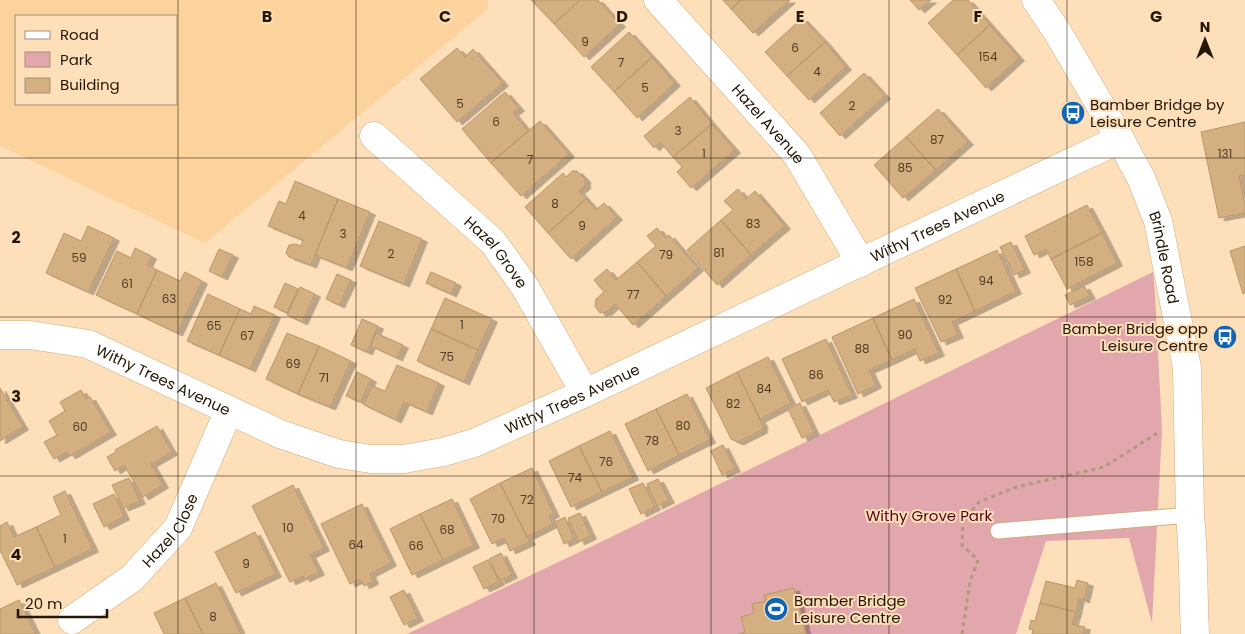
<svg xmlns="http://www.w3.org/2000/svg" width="1245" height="634" font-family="Poppins,sans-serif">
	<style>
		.built { fill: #fdd39d; fill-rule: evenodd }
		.green { fill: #e2a7ac }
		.building { fill: #d3af81; stroke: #ba966a; filter: url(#shadow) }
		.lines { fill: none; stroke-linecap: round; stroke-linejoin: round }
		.service-casing { stroke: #d1ad80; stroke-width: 17 }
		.minor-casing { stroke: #d1ad80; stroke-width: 29 }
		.tertiary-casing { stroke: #d1ad80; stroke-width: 29 }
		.path { stroke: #b1997a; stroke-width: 3; stroke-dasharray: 4 4; stroke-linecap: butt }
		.service { stroke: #fff; stroke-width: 15 }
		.minor { stroke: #fff; stroke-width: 28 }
		.tertiary { stroke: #fff; stroke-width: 28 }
		.grid { fill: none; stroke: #241705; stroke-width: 1; stroke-opacity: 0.55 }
		.labels { text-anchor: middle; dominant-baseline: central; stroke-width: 4; stroke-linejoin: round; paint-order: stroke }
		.number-label { font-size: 12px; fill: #503d24 }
		.poi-label { font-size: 15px; fill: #241705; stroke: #fddfba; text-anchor: start }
		.street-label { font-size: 15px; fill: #241705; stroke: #fddfba }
		.park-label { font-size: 15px; fill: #58021c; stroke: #fddfba }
		.grid-label { font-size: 16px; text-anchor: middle; font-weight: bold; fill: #241705; stroke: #fddfba; stroke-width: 4; stroke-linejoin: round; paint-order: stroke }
	</style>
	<defs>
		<filter id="shadow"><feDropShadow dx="5.5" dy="3" stdDeviation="0" flood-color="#0004"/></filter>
	</defs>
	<rect width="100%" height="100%" fill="#fddfba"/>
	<path class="built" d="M0,0H488V9L205,243L0,146ZM16,16H176V104H16Z"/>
	<path class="green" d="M1153,272L1155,295L1162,430L1152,623L1129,538L1046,541L1016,634H407L607,539Z"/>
	<path class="building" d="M531,0H580L554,24Z
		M580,0H598L620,24L584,57L554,24Z
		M723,0H741L731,9Z
		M741,0H790L753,33L731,9Z
		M910,0H931L919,10Z
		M953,0H968L990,25L957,55L928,23Z
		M802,18L825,42L787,76L765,52Z
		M990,25L1019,58L986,88L957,55Z
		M629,32L652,57L614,92L591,67Z
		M825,42L846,67L809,100L787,76Z
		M457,48L465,57L473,49L503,83L457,122L420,79Z
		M652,57L675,83L637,118L614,92Z
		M864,73L885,96L840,136L820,113Z
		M505,92L519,108L513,113L528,131L491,163L462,129Z
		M690,97L712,124L673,157L660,142L654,148L644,136Z
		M938,109L968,142L936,170L906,137Z
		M540,121L569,154L521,196L491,163Z
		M1245,122V175L1239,176L1245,205V213L1219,218L1201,132Z
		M712,124L735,150L691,188L677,172L682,167L673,157Z
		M906,137L936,170L903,198L874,165Z
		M572,171H577L585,179V186L579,191L586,199L548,233L525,207L563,173L566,177Z
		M295,181L338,199L311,265L289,257L286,253L289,245L295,244L301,246L303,240L268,226L279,201L286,204Z
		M738,189L746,199L755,191L785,226L751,255L721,220L733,210L724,201Z
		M338,199L370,212L347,268L315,255Z
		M586,199L596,210L604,203L617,217L571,259L548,233Z
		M1087,205L1102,233L1051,259L1046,249L1034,255L1025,236Z
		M721,220L751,255L717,285L687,250Z
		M379,221L422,239L404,284L360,266Z
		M88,226L114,238L88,292L46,273L64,233L81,241Z
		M657,228L666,238L669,235L698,268L666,296L637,262L656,246L647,236Z
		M1102,233L1117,263L1067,289L1051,259Z
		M1011,242L1025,270L1014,275L1000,247Z
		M1245,246V293L1243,294L1230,251Z
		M135,248L151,256L147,265L157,270L137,314L96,295L117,251L131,258Z
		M219,249L233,255L222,277L209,271Z
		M997,250L1016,291L975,311L956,269Z
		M637,262L666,296L633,325L615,304L607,312L600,313L595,306L596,299L604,292L594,280L607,269L616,280Z
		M956,269L975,311L952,322L958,335L941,342L915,288Z
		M157,270L180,281L185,272L202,281L177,333L137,314Z
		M431,272L456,283L451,294L426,283Z
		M337,274L351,280L339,305L326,299Z
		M285,283L298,289L287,313L274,307Z
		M1084,286L1090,296L1070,305L1065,295Z
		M300,287L315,294L302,322L287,315Z
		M208,294L240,309L219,355L187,341Z
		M445,298L492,319L478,350L431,329Z
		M914,299L939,353L920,361L915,349L892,360L873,318Z
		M254,306L275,315L250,369L219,355L240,309L251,314Z
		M873,318L892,360L869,370L876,385L858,394L832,337Z
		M362,319L378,326L367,352L351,345Z
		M431,329L478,350L464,382L417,361Z
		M287,333L319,346L298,394L266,379Z
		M376,333L403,345L397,358L371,346Z
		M826,339L852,395L834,402L828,390L802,402L782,359Z
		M319,346L351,361L330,407L298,394Z
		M768,357L791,403L760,419L737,372Z
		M397,365L439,383L427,412L404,402L396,420L364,405L372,386L385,391Z
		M357,372L371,379L361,402L346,396Z
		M737,372L762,424V430L738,442L731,439L706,388Z
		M0,388L23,427L0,441Z
		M81,390L86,399L90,397L111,432L70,456L67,452L54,459L44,442L57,435L49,421L65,411L60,402Z
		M687,394L710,440L679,455L656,409Z
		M800,403L814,432L802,438L788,409Z
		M656,409L679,455L648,471L625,424Z
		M157,426L172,452L151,464L163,485L143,497L124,465L115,471L107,457L116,452L115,450Z
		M610,431L633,477L602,492L579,446Z
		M723,445L735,469L722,475L711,451Z
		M579,446L602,492L571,507L549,461Z
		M532,468L554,514L549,516L553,524L527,537L500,483Z
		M129,478L140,501L123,508L112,485Z
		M658,479L669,500L657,506L647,484Z
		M500,483L530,542L510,551L504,538L492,544L470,499Z
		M643,483L655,507L641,514L629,489Z
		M293,485L324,548L310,555L319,572L304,579L303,576L290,582L252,506Z
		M65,491L93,549L55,567L36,527L61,515L53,497Z
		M114,494L124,517L104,527L93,504Z
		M452,499L474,545L443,560L420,514Z
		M362,504L391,563L370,574L373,581L364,586L360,579L350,584L321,524Z
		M580,513L591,536L579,542L568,518Z
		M420,514L443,560L412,575L390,529Z
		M565,517L574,539L564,544L555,522Z
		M7,522L14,537L36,527L55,567L17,585L1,552H0V526Z
		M255,532L276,574L236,593L215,552Z
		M501,553L512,575L500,581L489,559Z
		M488,560L499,582L484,589L473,567Z
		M1077,580L1088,583L1084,600L1079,598L1076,612L1040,603L1046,581L1075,588Z
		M216,583L241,634H203L185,598Z
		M794,588L806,634H738L745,632L741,617L754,613L752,604L766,601L764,595Z
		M404,590L418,618L404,625L390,597Z
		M185,598L203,634H164L154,613Z
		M19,600L36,634H0V609Z
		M1040,603L1076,612L1072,624L1085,627L1083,634H1032L1033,630L1029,629L1031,620L1035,621Z"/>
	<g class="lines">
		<g class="service-casing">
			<path id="service" d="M998,531L1190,515"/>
		</g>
		<g class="minor-casing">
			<g id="minor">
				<path id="s1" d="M658,0L797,155L861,263"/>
				<path id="s2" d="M374,136L493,242L525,287L585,393"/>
				<path id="s3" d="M0,335H30L88,344L280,434L339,454L371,459H404L443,452L474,443L585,393L1120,139"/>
				<path id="s4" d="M72,620L132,578L178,528L229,410"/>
			</g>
		</g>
		<g class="tertiary-casing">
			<g id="tertiary">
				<path id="s5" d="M1036,0L1058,33L1120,139L1142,180L1158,221L1187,368L1190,515C1194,555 1193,594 1195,634"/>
			</g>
		</g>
		<path class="path" d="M962,634L970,582L978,560L962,545L963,521L979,502L1016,487L1104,467L1159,432"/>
		<use href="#service" class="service"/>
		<use href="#minor" class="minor"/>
		<use href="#tertiary" class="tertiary"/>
	</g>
	<path class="grid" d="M178,0V634M356,0V634M534,0V634M711,0V634M889,0V634M1067,0V634M0,158H1245M0,317H1245M0,476H1245"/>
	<defs>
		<g id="bus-disc" transform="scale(1.25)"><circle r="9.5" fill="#1264b2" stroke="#fddfba"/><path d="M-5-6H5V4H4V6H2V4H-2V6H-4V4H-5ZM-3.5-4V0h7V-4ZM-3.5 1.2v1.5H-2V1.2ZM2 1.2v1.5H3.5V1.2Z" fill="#fff"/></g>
		<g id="stadium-disc" transform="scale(1.25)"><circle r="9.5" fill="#1264b2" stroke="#fddfba"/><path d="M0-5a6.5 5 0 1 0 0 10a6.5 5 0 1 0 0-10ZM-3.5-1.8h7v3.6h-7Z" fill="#fff"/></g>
	</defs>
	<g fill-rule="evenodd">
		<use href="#bus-disc" x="1073" y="113"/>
		<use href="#bus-disc" x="1225" y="337"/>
		<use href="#stadium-disc" x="776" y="609"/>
	</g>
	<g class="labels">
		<g class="number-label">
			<text x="585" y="41">9</text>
			<text x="795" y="47">6</text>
			<text x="988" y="56">154</text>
			<text x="621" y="62">7</text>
			<text x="817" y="71">4</text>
			<text x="645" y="87">5</text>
			<text x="460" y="103">5</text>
			<text x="852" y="105">2</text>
			<text x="496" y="121">6</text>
			<text x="678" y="130">3</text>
			<text x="937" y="139">87</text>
			<text x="704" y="153">1</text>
			<text x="1225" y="153">131</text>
			<text x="530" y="159">7</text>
			<text x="905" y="167">85</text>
			<text x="555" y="203">8</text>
			<text x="302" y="215">4</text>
			<text x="753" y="223">83</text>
			<text x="582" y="225">9</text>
			<text x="343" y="233">3</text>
			<text x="719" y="252">81</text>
			<text x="391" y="253">2</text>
			<text x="666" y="254">79</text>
			<text x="79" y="257">59</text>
			<text x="1084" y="261">158</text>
			<text x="986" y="280">94</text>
			<text x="127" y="283">61</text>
			<text x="633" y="294">77</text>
			<text x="169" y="298">63</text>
			<text x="945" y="299">92</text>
			<text x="462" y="324">1</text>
			<text x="214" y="325">65</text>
			<text x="905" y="334">90</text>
			<text x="247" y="335">67</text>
			<text x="862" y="348">88</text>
			<text x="447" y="356">75</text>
			<text x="293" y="363">69</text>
			<text x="816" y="374">86</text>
			<text x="324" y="377">71</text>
			<text x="764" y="388">84</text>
			<text x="733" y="403">82</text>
			<text x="683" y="425">80</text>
			<text x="80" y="426">60</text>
			<text x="652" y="440">78</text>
			<text x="606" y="461">76</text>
			<text x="575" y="477">74</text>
			<text x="527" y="499">72</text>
			<text x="498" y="518">70</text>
			<text x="288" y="527">10</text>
			<text x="447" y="529">68</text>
			<text x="65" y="538">1</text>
			<text x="356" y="544">64</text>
			<text x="416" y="545">66</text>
			<text x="246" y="563">9</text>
			<text x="213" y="616">8</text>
		</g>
		<g class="poi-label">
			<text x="1090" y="104">Bamber Bridge by<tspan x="1090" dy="17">Leisure Centre</tspan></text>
			<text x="1208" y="328" text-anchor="end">Bamber Bridge opp<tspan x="1208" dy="17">Leisure Centre</tspan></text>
			<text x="794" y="600">Bamber Bridge<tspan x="794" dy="17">Leisure Centre</tspan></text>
		</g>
		<g class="street-label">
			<text stroke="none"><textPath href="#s1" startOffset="166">Hazel Avenue</textPath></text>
			<text stroke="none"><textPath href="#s3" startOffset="1012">Withy Trees Avenue</textPath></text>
			<text stroke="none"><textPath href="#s2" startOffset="169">Hazel Grove</textPath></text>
			<text stroke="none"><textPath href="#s5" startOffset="290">Brindle Road</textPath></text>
			<text stroke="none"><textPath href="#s3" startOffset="172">Withy Trees Avenue</textPath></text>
			<text stroke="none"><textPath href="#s3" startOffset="608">Withy Trees Avenue</textPath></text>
			<text stroke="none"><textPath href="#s4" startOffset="135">Hazel Close</textPath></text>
		</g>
		<g class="park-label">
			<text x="929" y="515">Withy Grove Park</text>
		</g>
	</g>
	<g class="grid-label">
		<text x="267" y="22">B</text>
		<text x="445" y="22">C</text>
		<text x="622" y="22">D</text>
		<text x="800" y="22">E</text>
		<text x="978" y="22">F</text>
		<text x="1156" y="22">G</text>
		<text x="16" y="243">2</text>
		<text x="16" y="402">3</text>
		<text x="16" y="560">4</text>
	</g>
	<rect x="15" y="15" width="162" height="90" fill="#fddfba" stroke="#a68f72"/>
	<rect x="25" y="31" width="25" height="8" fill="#ffffff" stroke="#a68f72"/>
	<text x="60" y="40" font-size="15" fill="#241705">Road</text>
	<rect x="25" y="52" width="25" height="15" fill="#e2a7ac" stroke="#a68f72"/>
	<text x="60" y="65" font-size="15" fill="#241705">Park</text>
	<rect x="25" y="78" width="25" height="15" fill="#d3af81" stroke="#a68f72"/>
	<text x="60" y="90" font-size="15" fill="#241705">Building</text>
	<g transform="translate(1205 40)" stroke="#fddfba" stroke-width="4" paint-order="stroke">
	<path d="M0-4L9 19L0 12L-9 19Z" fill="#241705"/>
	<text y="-8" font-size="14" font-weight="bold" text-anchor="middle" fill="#241705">N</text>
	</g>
	<path d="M18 609v8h89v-8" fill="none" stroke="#241705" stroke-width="2.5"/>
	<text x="25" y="609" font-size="15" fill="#241705" stroke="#fddfba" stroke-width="4" paint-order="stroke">20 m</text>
</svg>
